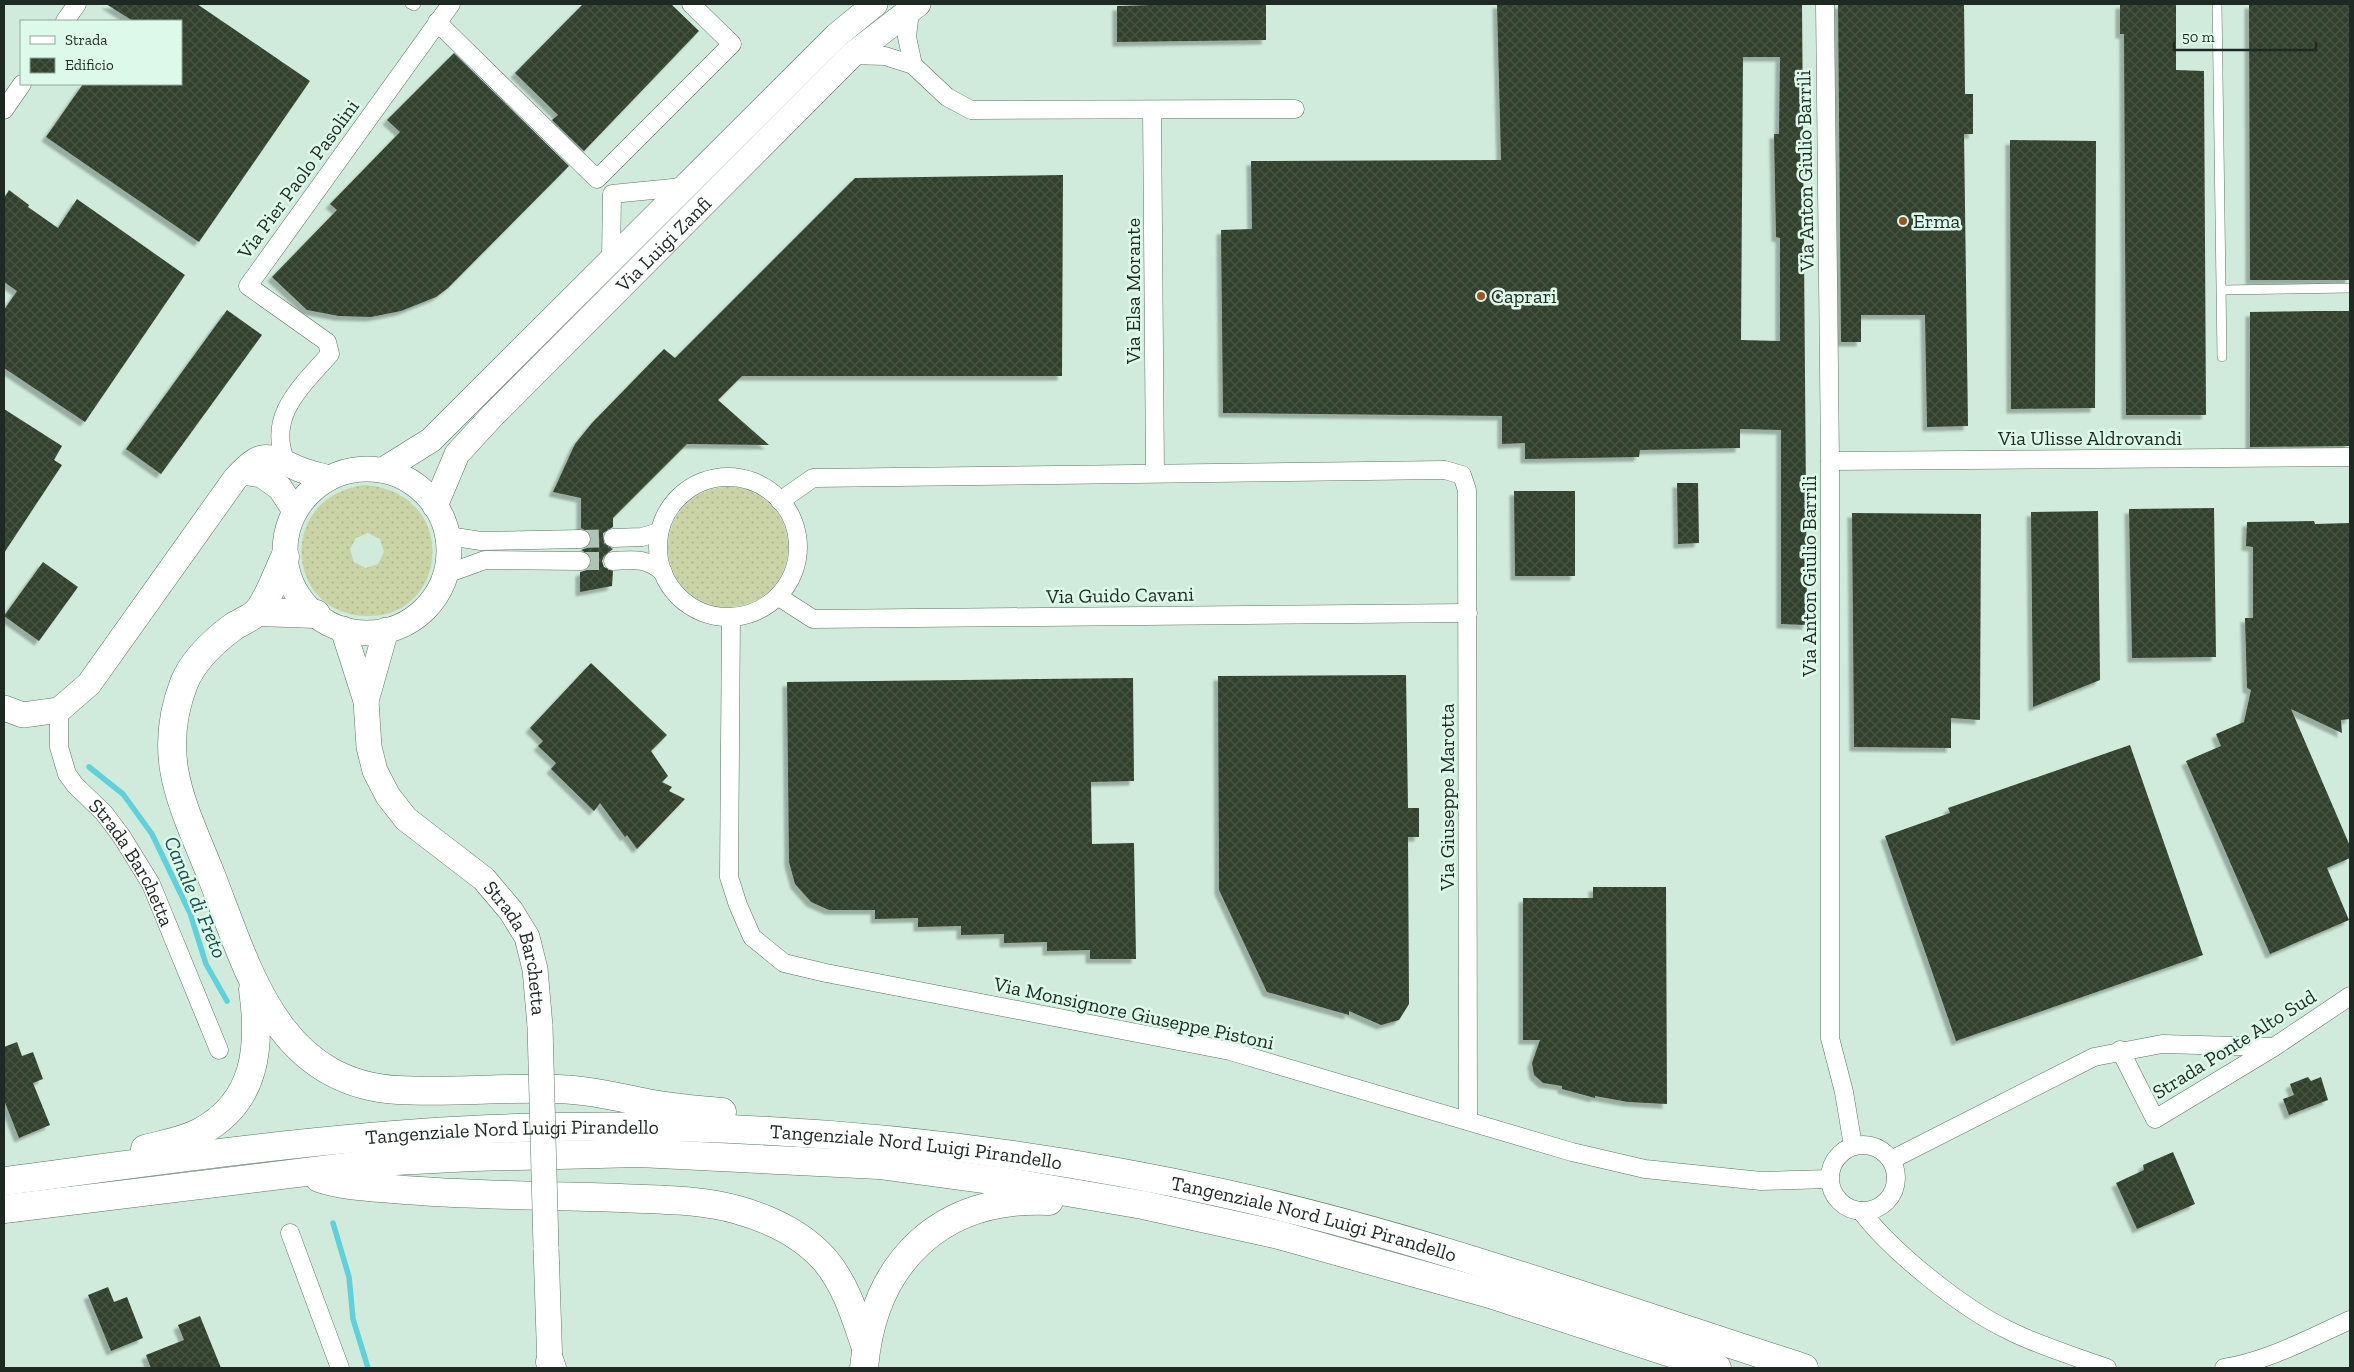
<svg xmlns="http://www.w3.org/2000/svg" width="2354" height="1372" font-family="'Zilla Slab',serif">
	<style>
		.grass { fill: url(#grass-dots); fill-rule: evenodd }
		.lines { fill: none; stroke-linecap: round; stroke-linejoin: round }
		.stream { stroke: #60d0da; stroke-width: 5.5 }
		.building { fill: url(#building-cross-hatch); fill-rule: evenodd; filter: url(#shadow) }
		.street-tunnel { stroke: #adc4b6; stroke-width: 18; stroke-dasharray: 18 9; stroke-linecap: butt }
		.lane-casing { stroke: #5d7567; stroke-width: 10 }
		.street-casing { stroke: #5d7567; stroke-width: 19 }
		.secondary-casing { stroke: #5d7567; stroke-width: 26 }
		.highway-casing { stroke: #5d7567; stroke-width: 29 }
		.lane { stroke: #fff; stroke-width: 9 }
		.street { stroke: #fff; stroke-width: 18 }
		.secondary { stroke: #fff; stroke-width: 25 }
		.highway { stroke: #fff; stroke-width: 28 }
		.secondary-bridge-casing { stroke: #5d7567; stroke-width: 26; stroke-linecap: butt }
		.secondary-bridge { stroke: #fff; stroke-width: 25 }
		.poi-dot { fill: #995527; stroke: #ddf9e9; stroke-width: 2 }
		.labels { text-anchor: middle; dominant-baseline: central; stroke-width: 5; stroke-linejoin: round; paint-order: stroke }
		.street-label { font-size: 20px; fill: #1f2923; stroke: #ddf9e9 }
		.poi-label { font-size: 20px; fill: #1f2923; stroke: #ddf9e9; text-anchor: start }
		.water-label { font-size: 21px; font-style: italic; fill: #194b4f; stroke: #ddf9e9 }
	</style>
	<defs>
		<pattern id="grass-dots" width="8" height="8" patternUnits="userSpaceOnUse" patternTransform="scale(1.25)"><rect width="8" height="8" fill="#cad3a5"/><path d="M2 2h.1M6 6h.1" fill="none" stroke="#adb58e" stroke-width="1.8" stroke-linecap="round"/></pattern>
		<pattern id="building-cross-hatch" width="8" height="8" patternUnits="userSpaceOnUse" patternTransform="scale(1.25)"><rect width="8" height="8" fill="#32402e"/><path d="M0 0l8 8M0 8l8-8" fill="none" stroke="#475343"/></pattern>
		<filter id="shadow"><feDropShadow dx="-4.5" dy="4.5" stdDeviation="1" flood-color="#0004"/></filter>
	</defs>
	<rect width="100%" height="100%" fill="#d0ebdb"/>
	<path class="grass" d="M365,485C460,492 449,618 367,616C284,615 276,496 365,485ZM368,533L380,539L384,552L378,564L366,568L354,562L350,549L356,538Z
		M668 547a60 60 0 1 1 120 0a60 60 0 1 1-120 0Z"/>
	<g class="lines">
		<path class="stream" d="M89,767L123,794L152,834L190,913L206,964L227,1001
			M333,1223L349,1277L353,1319L368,1368"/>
	</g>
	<path class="building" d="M106,4H197L310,81L199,242L46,137L83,84H181V21H133Z
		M583,4H671L699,31L584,151L552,120L558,115L515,73Z
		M1184,4H1266V40L1117,42V6Z
		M1497,4H1802L1807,625L1781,624V430L1740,429V448L1640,450L1639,457L1525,459V443L1502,444V416L1223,413L1221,230L1252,229L1251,161L1501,160ZM1743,57H1780L1779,134H1774L1776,237L1780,238V341L1741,340Z
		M1838,4H1964L1965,94H1973V134H1964L1968,426L1927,427L1925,315H1861V342H1841Z
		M2120,4H2176V70L2204,71L2206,415H2126L2124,34H2120Z
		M2249,4H2350V280H2250Z
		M454,53L569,166L448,288L436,297L401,311L371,317L339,316L307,310L272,277L337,210L330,204L400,132L387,120Z
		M2010,140L2096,141L2095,408L2011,409Z
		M1063,175L1062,376H742L718,400L769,445L687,444L613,518V527L603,533L604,543L613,549L604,556L602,561L604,567L613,571L612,586L580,592V572L587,570L592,562L590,555L581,550L587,548L592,539L590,533L581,528V498L553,492L575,444L592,423L664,349L675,358L855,178Z
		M9,190L29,205L28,207L58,228L77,199L185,275L85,422L4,368V310L17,291L4,282V198Z
		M227,310L262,335L161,474L126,449Z
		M2316,311H2350V446L2250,447V312Z
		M4,409L62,446L54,460L62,465L4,553Z
		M1677,483H1698L1699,543L1678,544Z
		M1514,491H1575V576H1515Z
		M2214,508L2216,657L2132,658L2129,509Z
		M2098,511L2100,680L2033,707L2031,512Z
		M1852,513L1981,514L1980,720L1951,718V748L1854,747Z
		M2314,521L2315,524L2350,523V719L2341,720L2342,733L2291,709L2350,846V858L2327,868L2349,920L2270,954L2186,761L2221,746L2216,734L2244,722L2251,690L2247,688L2245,618H2253V547L2246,546L2247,522Z
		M43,562L78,587L39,641L4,616Z
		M591,663L667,735L651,751L668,776L662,782L672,787L669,791L685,799L637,849L627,835L625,837L600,803L594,811L551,769L556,763L538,746L543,741L530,728Z
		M1406,675L1408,808H1419V837H1408L1409,1004L1399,1020L1381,1025L1349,1011V1015L1267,992L1219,890L1218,676Z
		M1133,678L1134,781L1091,782L1092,844L1134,843L1136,959H1090V950L1047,951V942L1004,943V934L961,935V926L918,927V918L875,919V910H829L811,902L795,884L789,862L787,682Z
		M2130,745L2203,955L1956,1041L1885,836L1950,813L1948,808Z
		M1593,887H1666L1667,1104L1628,1102L1595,1096V1098L1562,1089V1086L1543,1083L1534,1075L1532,1063L1540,1040H1523V898H1593Z
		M17,1042L22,1056L33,1052L43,1079L33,1083L50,1125L19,1138L4,1100V1047Z
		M2308,1077L2311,1081L2321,1077L2328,1100L2289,1115L2283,1099L2294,1095L2290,1084Z
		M2173,1152L2195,1204L2137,1229L2116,1183L2144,1170L2143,1165Z
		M108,1287L114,1302L127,1297L143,1338L111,1351L88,1295Z
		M200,1316L221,1368H151L146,1355L184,1340L178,1325Z"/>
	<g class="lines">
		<path class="street-tunnel" d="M581,539L613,538
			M581,561H613"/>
		<g class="lane-casing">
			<path id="lane" d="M410,4L414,6L416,4
				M2217,4L2222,357
				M2221,290L2350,288"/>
		</g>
		<g class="street-casing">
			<g id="street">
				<path d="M1825,4L1830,461V1038L1844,1092L1853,1146"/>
				<path d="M910,11L907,37L913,65"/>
				<path d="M65,21L77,4"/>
				<path d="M437,22L597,179L732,44L691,4"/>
				<path d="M852,55L885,56L913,65L947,97L971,110L1295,109"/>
				<path d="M4,110L22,84"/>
				<path d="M1152,110L1155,472"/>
				<path d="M611,259L612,194L683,187"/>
				<path d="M1830,461L2350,457"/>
				<path d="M286,462C266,416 302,386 330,354L327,342L248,286L451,4"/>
				<circle cx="728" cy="547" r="70"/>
				<path d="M780,501L813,478L1445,470L1462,475L1467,490L1468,1120"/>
				<path d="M448,536L481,541L581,539"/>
				<path d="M613,538L642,537L659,532"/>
				<path d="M613,561C634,560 645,557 663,572"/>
				<path d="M446,574L485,560L581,561"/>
				<path d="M779,597L813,619L1468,613"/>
				<path d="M731,617L729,877L738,905L752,937L784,963L826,973L1230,1051L1572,1152L1645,1169L1761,1181L1829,1179"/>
				<path id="s1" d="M59,710V747L67,774L75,785L104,813L122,837L151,884L219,1050"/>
				<path d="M2120,1050L2155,1119L2274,1047L2350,996"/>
				<circle cx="1863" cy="1178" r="33"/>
				<path d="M1891,1160L2094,1057L2162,1044L2274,1047"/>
				<path d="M1861,1211C1892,1252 1962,1308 2008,1330C2039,1346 2074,1356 2107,1368"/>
				<path d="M290,1233L340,1368"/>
				<path d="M2224,1368C2268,1361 2310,1338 2350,1320"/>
			</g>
		</g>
		<g class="secondary-casing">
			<g id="secondary">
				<circle cx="367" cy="551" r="82"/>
				<path d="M383,470L431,440L837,35L875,4"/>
				<path d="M242,472L262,475L280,488L295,511"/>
				<path id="s2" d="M435,506L457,454L493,415L852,55L918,4"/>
				<path id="s3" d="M343,629L366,701L369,747L375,771L388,796L406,819L484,879L511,911L527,937L535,969L540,1026"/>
				<path d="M366,701L386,630"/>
				<path d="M4,708L23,715L59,710L89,684L235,479C262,450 265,454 299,469C308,473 319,475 329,478"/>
				<path d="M546,1247L550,1368"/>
			</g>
		</g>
		<g class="highway-casing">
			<g id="highway">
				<path d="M285,557C277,573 269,598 258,611C252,618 240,622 233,627C214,641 193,661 184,683C155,758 184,807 211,875C248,969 276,1083 398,1090C451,1093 505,1087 558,1089C589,1090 617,1097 647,1103C672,1108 697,1110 722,1112"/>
				<path d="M258,612L316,614"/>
				<path d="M145,1149C163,1144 183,1141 200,1132C257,1102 261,1046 253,989"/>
				<path d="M319,1178C342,1186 369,1187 394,1189C469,1196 545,1195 621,1198C659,1200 700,1199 738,1210C770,1219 802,1234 825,1260C846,1285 855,1316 865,1345"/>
				<path id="s4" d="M4,1181C165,1160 327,1136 489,1129C734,1119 982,1140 1222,1193C1419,1236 1611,1306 1804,1368"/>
				<path d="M4,1209L395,1161L473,1157L639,1153L879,1165L1020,1184L1143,1205L1279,1235L1490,1294L1717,1368"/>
				<path d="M550,1362L552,1368"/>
				<path d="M864,1368C873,1262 941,1196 1049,1201"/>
			</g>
		</g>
		<use href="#lane" class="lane"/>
		<use href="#street" class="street"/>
		<use href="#secondary" class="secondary"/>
		<use href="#highway" class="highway"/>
		<g class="secondary-bridge-casing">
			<path id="secondary-bridge" d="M540,1026L546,1247"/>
		</g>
		<use href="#secondary-bridge" class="secondary-bridge"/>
	</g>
	<g class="poi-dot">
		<circle cx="1903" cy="221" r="5"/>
		<circle cx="1481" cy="296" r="5"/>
	</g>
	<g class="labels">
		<g class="street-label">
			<text transform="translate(1805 171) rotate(-91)">Via Anton Giulio Barrili</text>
			<text transform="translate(298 179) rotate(-54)">Via Pier Paolo Pasolini</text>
			<text stroke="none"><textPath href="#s2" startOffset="351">Via Luigi Zanfi</textPath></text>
			<text transform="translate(1133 291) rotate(-90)">Via Elsa Morante</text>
			<text x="2090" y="438">Via Ulisse Aldrovandi</text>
			<text transform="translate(1809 576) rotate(-90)">Via Anton Giulio Barrili</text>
			<text transform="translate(1120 595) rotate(-1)">Via Guido Cavani</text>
			<text transform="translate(1447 797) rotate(-90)">Via Giuseppe Marotta</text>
			<text stroke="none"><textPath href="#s1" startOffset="176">Strada Barchetta</textPath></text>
			<text stroke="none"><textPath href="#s3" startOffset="381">Strada Barchetta</textPath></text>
			<text transform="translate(1134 1013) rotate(12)">Via Monsignore Giuseppe Pistoni</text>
			<text transform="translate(2234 1044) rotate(-32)">Strada Ponte Alto Sud</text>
			<text stroke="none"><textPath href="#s4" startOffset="511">Tangenziale Nord Luigi Pirandello</textPath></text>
			<text stroke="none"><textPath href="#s4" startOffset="916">Tangenziale Nord Luigi Pirandello</textPath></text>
			<text stroke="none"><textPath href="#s4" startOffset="1321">Tangenziale Nord Luigi Pirandello</textPath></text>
		</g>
		<g class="poi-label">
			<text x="1913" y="221">Erma</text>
			<text x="1491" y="296">Caprari</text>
		</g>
		<g class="water-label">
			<text transform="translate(196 897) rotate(67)">Canale di Freto</text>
		</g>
	</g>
	<rect width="2354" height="1372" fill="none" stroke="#1f2923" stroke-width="10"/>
	<rect x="20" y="20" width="162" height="65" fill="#ddf9e9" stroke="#91a69a"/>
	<rect x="30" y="36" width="25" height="8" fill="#ffffff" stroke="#91a69a"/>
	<text x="65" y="45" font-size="15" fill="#1f2923">Strada</text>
	<rect x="30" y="58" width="25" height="15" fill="url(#building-cross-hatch)" stroke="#91a69a"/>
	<text x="65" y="70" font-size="15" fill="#1f2923">Edificio</text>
	<path d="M2174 42v8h142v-8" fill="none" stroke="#1f2923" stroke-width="2.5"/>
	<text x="2182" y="42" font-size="15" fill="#1f2923" stroke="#ddf9e9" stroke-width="4" paint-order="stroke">50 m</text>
</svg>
